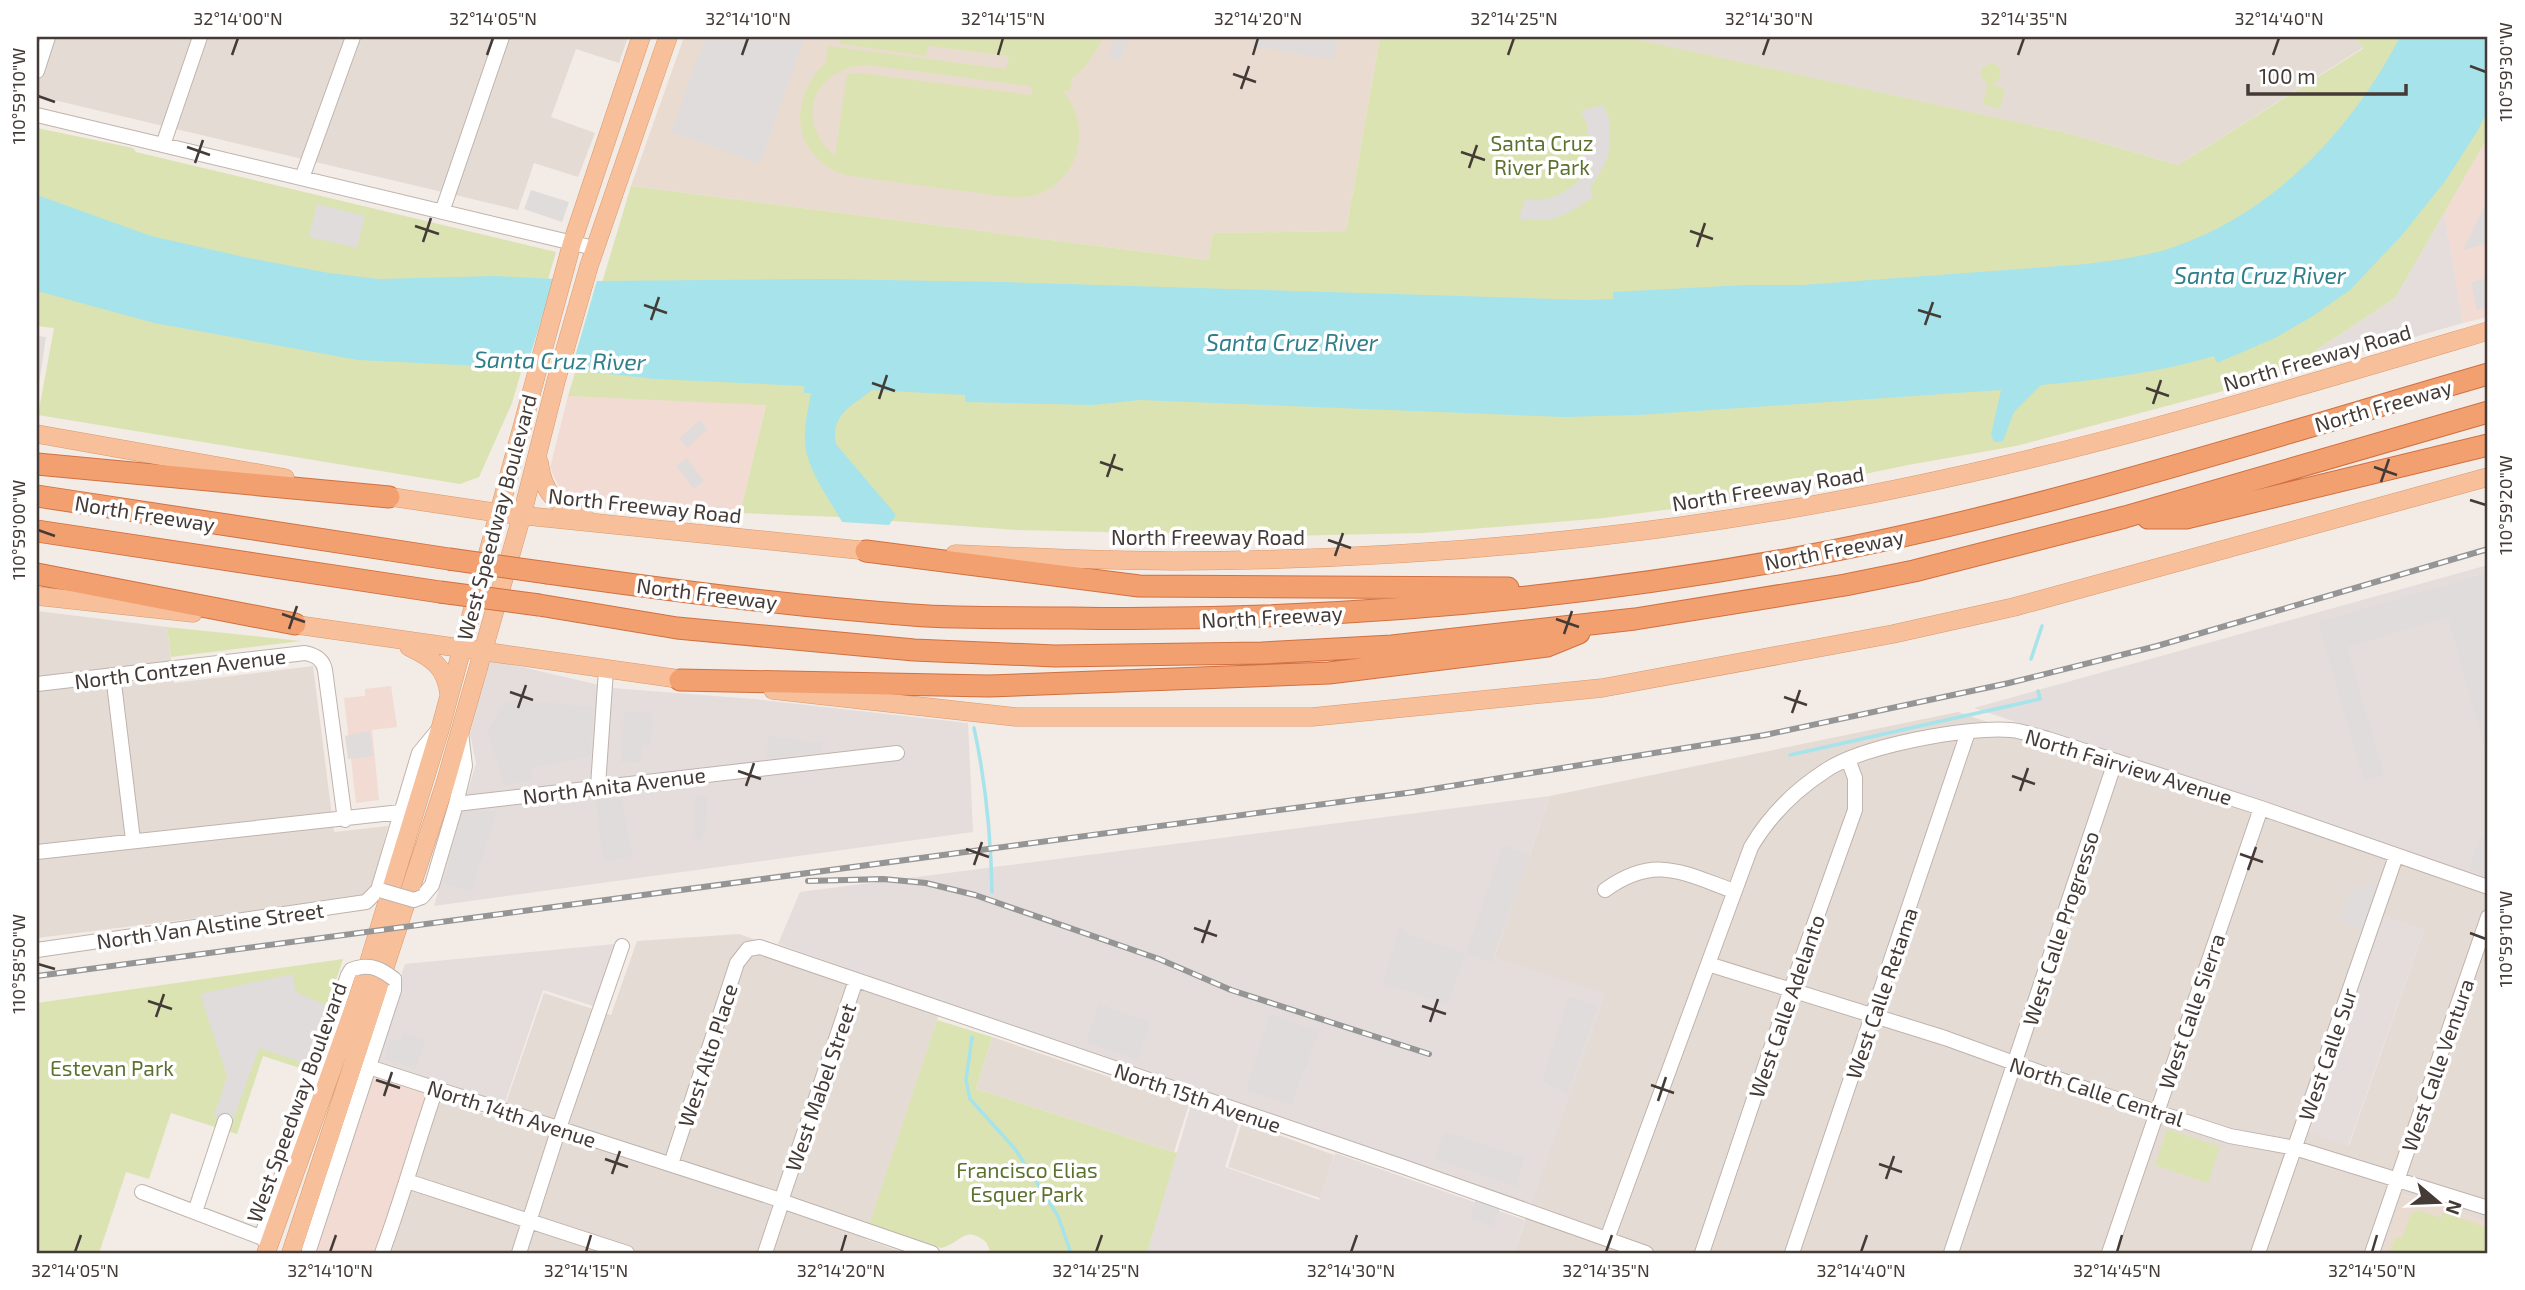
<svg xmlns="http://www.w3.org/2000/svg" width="2525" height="1290" font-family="'Exo 2',sans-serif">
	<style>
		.residential { fill: #e5dbd5; fill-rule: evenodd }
		.commercial { fill: #f2dbd2 }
		.industrial { fill: #e4dddb }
		.education { fill: #eadbd1 }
		.green { fill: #dce3b2; fill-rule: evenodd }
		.parking { fill: #e0dcdb }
		.water { fill: #a6e3ea }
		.pier { fill: #f2ebe6 }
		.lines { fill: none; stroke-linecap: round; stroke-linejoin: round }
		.stream { stroke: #a6e3ea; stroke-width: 3.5 }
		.minor-casing { stroke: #bfb3ac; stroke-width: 16 }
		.major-casing { stroke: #da986b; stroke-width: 19 }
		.highway-casing { stroke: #d17040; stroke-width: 23 }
		.minor { stroke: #fff; stroke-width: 14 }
		.major { stroke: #f7c09a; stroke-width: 18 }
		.highway { stroke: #f3a070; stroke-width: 21 }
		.rail-casing { stroke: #959595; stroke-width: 6 }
		.rail { stroke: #fff; stroke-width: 3.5; stroke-dasharray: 10; stroke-linecap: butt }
		.minor-bridge-casing { stroke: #bfb3ac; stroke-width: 16; stroke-linecap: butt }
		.highway-bridge-casing { stroke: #d17040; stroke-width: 23; stroke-linecap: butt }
		.minor-bridge { stroke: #fff; stroke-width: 14 }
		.highway-bridge { stroke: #f3a070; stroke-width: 21 }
		.ticks { fill: none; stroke: #443a36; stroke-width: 2.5 }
		.labels { text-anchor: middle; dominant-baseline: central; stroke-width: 7; stroke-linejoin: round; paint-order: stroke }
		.park-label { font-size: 21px; fill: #5c712e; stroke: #fff }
		.street-label { font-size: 21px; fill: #443a36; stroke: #fff }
		.water-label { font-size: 23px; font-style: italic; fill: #2f7f8a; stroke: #fff }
		.neatline { fill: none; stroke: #443a36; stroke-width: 2.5 }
		.ticks-label { font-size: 18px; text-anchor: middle; fill: #443a36 }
	</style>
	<rect width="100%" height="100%" fill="#f2ebe6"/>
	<path class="residential" d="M37,37H628L619,63L576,49L551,117L595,133L578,177L534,163L518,210L37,96Z
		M1621,37H2145L2155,39L2354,37L2364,47L2178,165L2067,133Z
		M37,611L167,627L174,683L313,666L334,832L388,826L372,887L358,898L37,938Z
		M1958,712L2488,892V1223L2404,1195L2383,1253H1514L1604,994L1494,958L1550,796ZM2383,916L2424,930L2349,1145L2309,1132Z
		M739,934L942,1005L865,1239L905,1253H387L439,1098L500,1120L544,993L611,1015L637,941Z
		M992,1037L1189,1104L1174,1152L976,1089Z
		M1242,1122L1334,1155L1320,1198L1228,1167Z"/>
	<path class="commercial" d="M2488,137V317L2463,323L2444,213Z
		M568,396L766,404L740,513L573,496L560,489L550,468Z
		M391,686L397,727L372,730L379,800L356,803L344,698L365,696V689Z
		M369,1070L434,1091L382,1253H311Z"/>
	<path class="industrial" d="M2444,213L2463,323L2276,377L2395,298Z
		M2488,565V879L1974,708Z
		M488,659L612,688L753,699L968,723L973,832L434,906L476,763L470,734Z
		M1550,796L1494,957L1605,994L1530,1209L778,944L800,892Z
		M2383,915L2424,930L2348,1146L2309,1133Z
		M615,944L596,1007L543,990L504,1105L372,1062L405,964Z
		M1191,1105L1239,1122L1225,1167L1319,1200L1335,1153L1525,1220L1514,1253H1147Z"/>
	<path class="education" d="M684,37H1380L1346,231L1213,233L1208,260L631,186Z
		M2403,1195L2488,1223V1253H2383Z"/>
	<path class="green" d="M838,37H1103C1097,51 1085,70 1072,78L1070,91H1063C1092,125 1081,179 1037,195C1030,197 1022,197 1015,198L850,176C843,174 835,172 829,168C788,141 794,93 826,62L828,46L1006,69L1009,56L928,46L926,56L841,44ZM867,65L1029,86L1032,88L1031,95L859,73L847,74L835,156C793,120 813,68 867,65Z
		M1380,37H1624L2067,133L2178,165L2364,48L2354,37H2488V137L2395,298L2276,377L2016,446L1908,465L1739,500L1604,518L1423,533L1283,536L1017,530L839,517L740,513L766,405L568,396L631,186L1208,260L1213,233L1346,231Z
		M1992,62L1998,66L2001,73L1998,81L1993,85L2005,88L2000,109L1983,104L1987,84L1980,75L1982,68Z
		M37,128L133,148L136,152L556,252L512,403L479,477L460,484L38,415L54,328L37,326Z
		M167,627L301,641L171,657Z
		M343,959L306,1070L263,1056L237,1134L171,1113L149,1179L126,1172L99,1253H37V1003Z
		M937,1020L992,1037L976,1089L1177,1153L1147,1253H991L986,1242C964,1224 961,1244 941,1248L869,1225Z
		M2167,1129L2220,1147L2208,1183L2155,1165Z
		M2418,1210L2441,1218L2443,1212L2488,1228V1253H2390L2395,1237L2402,1238L2410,1215Z"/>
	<path class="parking" d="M705,37H805L760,164L671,132Z
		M1115,37H1129L1121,62L1108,57Z
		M1254,37H1338L1333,60L1252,46Z
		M1603,105L1609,118L1610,149L1605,164L1590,188L1593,197L1570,212L1550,220L1519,219L1525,200H1539L1557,196L1574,185L1586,173L1578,168L1588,141L1587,125L1581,111Z
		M531,190L569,202L562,222L524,209Z
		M2488,199V243L2463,250Z
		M317,204L365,216L357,248L309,237Z
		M2488,278V307L2477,310L2471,282Z
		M37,336L46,337L37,397Z
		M700,420L707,430L687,448L679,438Z
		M687,458L704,481L694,489L676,466Z
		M2488,573V761L2448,617L2347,647L2384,775L2364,781L2318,622Z
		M521,700L594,707L590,756L531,768L532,779L504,786L488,731L504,703Z
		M624,712L652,713L651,745H642L641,763L621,762Z
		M370,731L373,756L348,759L345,736Z
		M768,736L822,743L821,752L767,758Z
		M621,794L632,856L604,862L595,798Z
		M695,795L707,796L706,828L701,841L695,838Z
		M463,811H497L471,891L443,884Z
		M2480,837L2488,840V877L2469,870Z
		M1503,845L1530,855L1492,962L1466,954L1447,1004L1383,983L1400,926L1407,934L1466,954Z
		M2368,882L2377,884L2362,929L2339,922L2351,887L2365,891Z
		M292,974L296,992L330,1007L310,1065L259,1048L232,1123L214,1116L227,1076L200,994Z
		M1569,996L1598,1007L1567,1094L1542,1081Z
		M1099,1004L1150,1022L1137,1060L1086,1042Z
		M1270,1014L1319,1032L1291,1105L1246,1090Z
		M404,1033L425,1040L416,1069L384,1059L390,1039L401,1042Z
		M1444,1131L1525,1158L1516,1186L1434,1159Z
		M1476,1199L1500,1208L1493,1226L1470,1218Z"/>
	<path class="water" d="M2400,37H2488V110L2478,130L2446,180L2403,234L2350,290L2313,316L2275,338L2217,363L2214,356C2157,373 2100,380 2041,385L2014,412L2003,441L1994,442L1991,435L2001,390L1639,415L1564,417L1140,400L1093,405L965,402V395L872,390C852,406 830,415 836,444L896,515L889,525L842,522C829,498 807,470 805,443C804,426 808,410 811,393H804V386L655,379L580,371L358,360L154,323L37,291V195L151,236L244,257L329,273L379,279L494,276L599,281L825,279L1001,282L1588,300L1613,299V292L1745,285H1802L2087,264C2115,260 2144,257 2171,248C2274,213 2351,131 2400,37Z"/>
	<path class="pier" d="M555,276L598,277L570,374L525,372Z"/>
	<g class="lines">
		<path class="stream" d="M2031,659L2042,626
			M974,728C986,783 991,836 992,892
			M1790,755L2040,699L2038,691
			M972,1037L966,1080L970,1099L1015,1149L1058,1216L1071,1253"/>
		<g class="minor-casing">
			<path id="minor" d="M37,71L48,37
				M37,115L594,248
				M163,145L200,37
				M302,178L353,37
				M442,212L502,37
				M113,675L133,840
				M37,684L305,653C315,655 323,659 325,670L345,820
				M598,786L606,670
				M456,804L897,753
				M37,852L401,812
				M1605,890C1655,854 1683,873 1734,891
				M422,897L432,885L456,804L465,766L461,732
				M37,950L366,902L378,890L419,753L438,730
				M1708,964L1945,1038L2089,1090L2230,1136L2295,1148L2488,1208
				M369,1067L774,1198
				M671,1164L737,963L748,949L760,947L1404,1167L1646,1253
				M407,1181L627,1253
				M142,1192L268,1240
				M783,1195L856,980
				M787,1203L932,1253
				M195,1212L225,1121
				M261,1238L348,975L351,970L357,968
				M1607,1239L1751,847C1770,815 1794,791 1825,771C1861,746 1968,726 2011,730C2023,731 2036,736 2048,739L2261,808L2488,887
				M309,1250L394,990V979
				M382,1253C402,1199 417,1144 436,1089
				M519,1253L559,1128L622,946
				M765,1253L780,1208
				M1702,1253L1791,989L1855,810V778L1848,759
				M1792,1253L1968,732
				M1951,1253L2115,762
				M2109,1253L2261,808
				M2258,1253L2396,856
				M2372,1253L2488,917"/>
		</g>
		<g class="major-casing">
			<path id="major" d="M37,434L285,478
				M539,462C543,494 556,504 585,517
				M378,495L499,513L878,552
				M955,554C1028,557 1102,561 1175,561C1398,560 1625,541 1845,499C2063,458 2275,394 2488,331
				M37,596L193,613
				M284,623L693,681
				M409,647C432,658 446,667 449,694
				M773,690L1016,717H1312L1602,688L1893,634L2014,607L2488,477
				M266,1253L361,988L441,726L572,243L641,37
				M291,1253L445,784L522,515L556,381L589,266L668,37"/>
		</g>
		<g class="highway-casing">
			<path id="highway" d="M37,464L389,497
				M37,496L449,559
				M2148,518H2186L2488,445
				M37,531L440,592
				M866,551L1139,586L1508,588
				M548,573C669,590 790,606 912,615C964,619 1018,617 1070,618C1311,622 1552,602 1790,559C2027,516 2257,441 2488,374
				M37,574L295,624
				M539,605L677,628L914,650L1055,656L1262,653L1392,646L1635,619L1845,585L1914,571L2125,517L2488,412
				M680,680L989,686L1329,673L1547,646L1579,633"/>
		</g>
		<use href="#minor" class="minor"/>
		<use href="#major" class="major"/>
		<use href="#highway" class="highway"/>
		<g class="rail-casing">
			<path id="rail" d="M808,881L883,879L926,883L975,895L1159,959L1231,990L1429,1054
				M37,976L1414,792L1765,735L2009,683L2157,646L2488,549"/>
		</g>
		<use href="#rail" class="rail"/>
		<g class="minor-bridge-casing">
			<path id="minor-bridge" d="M383,891L414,900L422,897
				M357,968C372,964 382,970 394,979"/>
		</g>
		<g class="highway-bridge-casing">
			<path id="highway-bridge" d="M449,559L548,573
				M440,592L539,605"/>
		</g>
		<use href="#minor-bridge" class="minor-bridge"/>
		<use href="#highway-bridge" class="highway-bridge"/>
	</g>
	<path class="ticks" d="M232,55L238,38M487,55L493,38M742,55L748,38M998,55L1003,38M1253,55L1258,38M1508,55L1514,38M1763,55L1769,38M2018,55L2024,38M2273,55L2279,38M2470,66L2486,72M1233,74L1256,82M1241,89L1249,66M38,96L55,102M187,147L210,155M1461,152L1485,160M195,163L203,140M1469,168L1477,145M415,226L439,234M1690,231L1713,239M423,242L431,218M1697,247L1705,223M644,305L667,313M1918,310L1941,317M651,320L659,297M1925,325L1933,302M872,383L895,391M2146,388L2169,396M879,399L887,375M2153,404L2161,380M1100,462L1123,470M2374,467L2397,475M1107,477L1115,454M2381,482L2389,459M2470,500L2486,505M38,530L55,536M1328,540L1351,548M1335,556L1343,533M282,614L305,622M1556,619L1579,627M289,629L297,606M1564,634L1572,611M510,692L533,700M1784,697L1807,705M518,708L526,685M1792,713L1800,690M738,771L761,779M2012,776L2035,784M746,786L754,763M2020,791L2028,768M966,849L989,857M2240,854L2263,862M974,865L982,842M2248,870L2256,847M1194,928L1217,936M2470,933L2486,939M1202,943L1210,920M38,964L55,969M148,1001L172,1009M1422,1006L1446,1014M156,1017L164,994M1430,1022L1438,999M376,1080L400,1088M1651,1085L1674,1093M384,1096L392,1072M1658,1101L1666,1077M605,1159L628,1167M1879,1164L1902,1172M612,1174L620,1151M1886,1179L1894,1156M75,1252L81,1235M330,1252L336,1235M586,1252L591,1235M841,1252L846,1235M1096,1252L1102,1235M1351,1252L1357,1235M1606,1252L1612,1235M1861,1252L1867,1235M2117,1252L2122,1235M2372,1252L2377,1235"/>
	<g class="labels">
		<g class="park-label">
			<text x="1542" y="142">Santa Cruz<tspan x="1542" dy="24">River Park</tspan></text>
			<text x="112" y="1067">Estevan Park</text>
			<text x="1027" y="1169">Francisco Elias<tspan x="1027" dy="24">Esquer Park</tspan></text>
		</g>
		<g class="street-label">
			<text transform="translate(2317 357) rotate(-16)">North Freeway Road</text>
			<text transform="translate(2383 405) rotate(-16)">North Freeway</text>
			<text transform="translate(1768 488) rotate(-9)">North Freeway Road</text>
			<text transform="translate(645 505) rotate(6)">North Freeway Road</text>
			<text transform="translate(145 513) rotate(9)">North Freeway</text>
			<text transform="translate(496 517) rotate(-75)">West Speedway Boulevard</text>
			<text x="1208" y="536">North Freeway Road</text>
			<text transform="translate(1834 549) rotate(-11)">North Freeway</text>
			<text transform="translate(707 593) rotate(7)">North Freeway</text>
			<text transform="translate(1272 616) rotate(-3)">North Freeway</text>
			<text transform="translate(180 668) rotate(-7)">North Contzen Avenue</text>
			<text transform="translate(2129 766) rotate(17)">North Fairview Avenue</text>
			<text transform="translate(614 785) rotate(-7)">North Anita Avenue</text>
			<text transform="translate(210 925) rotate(-8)">North Van Alstine Street</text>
			<text transform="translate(2060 928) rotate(-72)">West Calle Progresso</text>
			<text transform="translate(1881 993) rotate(-71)">West Calle Retama</text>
			<text transform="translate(1786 1006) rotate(-71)">West Calle Adelanto</text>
			<text transform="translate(2191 1011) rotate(-71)">West Calle Sierra</text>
			<text transform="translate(2327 1054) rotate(-71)">West Calle Sur</text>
			<text transform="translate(707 1055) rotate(-72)">West Alto Place</text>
			<text transform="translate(2437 1065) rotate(-71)">West Calle Ventura</text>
			<text transform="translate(820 1087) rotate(-71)">West Mabel Street</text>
			<text transform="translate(2097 1091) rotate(18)">North Calle Central</text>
			<text transform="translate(1198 1097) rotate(19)">North 15th Avenue</text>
			<text transform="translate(296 1102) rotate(-70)">West Speedway Boulevard</text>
			<text transform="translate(512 1113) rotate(18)">North 14th Avenue</text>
		</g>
		<g class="water-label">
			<text x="2260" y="275">Santa Cruz River</text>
			<text x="1292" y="342">Santa Cruz River</text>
			<text transform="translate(560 360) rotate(1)">Santa Cruz River</text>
		</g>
	</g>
	<rect width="2525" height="1290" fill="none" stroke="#ffffff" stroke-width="77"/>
	<g transform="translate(2438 1202) rotate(109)" stroke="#ffffff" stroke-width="5" paint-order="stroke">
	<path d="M0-5L12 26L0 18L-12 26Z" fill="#443a36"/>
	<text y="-10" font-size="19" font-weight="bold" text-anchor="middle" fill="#443a36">N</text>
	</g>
	<path d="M2248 84v10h158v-10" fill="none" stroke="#443a36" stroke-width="3.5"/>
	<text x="2259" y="84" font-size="21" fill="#443a36" stroke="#ffffff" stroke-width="5" paint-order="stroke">100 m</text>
	<rect x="38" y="38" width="2448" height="1214" class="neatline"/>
	<g class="ticks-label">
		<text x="238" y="25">32°14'00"N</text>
		<text x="493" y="25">32°14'05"N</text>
		<text x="748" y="25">32°14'10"N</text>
		<text x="1003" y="25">32°14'15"N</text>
		<text x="1258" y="25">32°14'20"N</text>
		<text x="1514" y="25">32°14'25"N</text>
		<text x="1769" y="25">32°14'30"N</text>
		<text x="2024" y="25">32°14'35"N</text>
		<text x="2279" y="25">32°14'40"N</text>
		<text transform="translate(2506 72) rotate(-90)" y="6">110°59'30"W</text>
		<text transform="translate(19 96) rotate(-90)" y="6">110°59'10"W</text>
		<text transform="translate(2506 505) rotate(-90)" y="6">110°59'20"W</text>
		<text transform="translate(19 530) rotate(-90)" y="6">110°59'00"W</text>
		<text transform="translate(2506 939) rotate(-90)" y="6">110°59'10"W</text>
		<text transform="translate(19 964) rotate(-90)" y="6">110°58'50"W</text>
		<text x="75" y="1277">32°14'05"N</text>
		<text x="330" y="1277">32°14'10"N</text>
		<text x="586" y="1277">32°14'15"N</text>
		<text x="841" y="1277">32°14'20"N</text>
		<text x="1096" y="1277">32°14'25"N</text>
		<text x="1351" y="1277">32°14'30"N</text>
		<text x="1606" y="1277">32°14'35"N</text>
		<text x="1861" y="1277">32°14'40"N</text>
		<text x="2117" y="1277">32°14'45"N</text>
		<text x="2372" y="1277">32°14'50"N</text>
	</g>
</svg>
